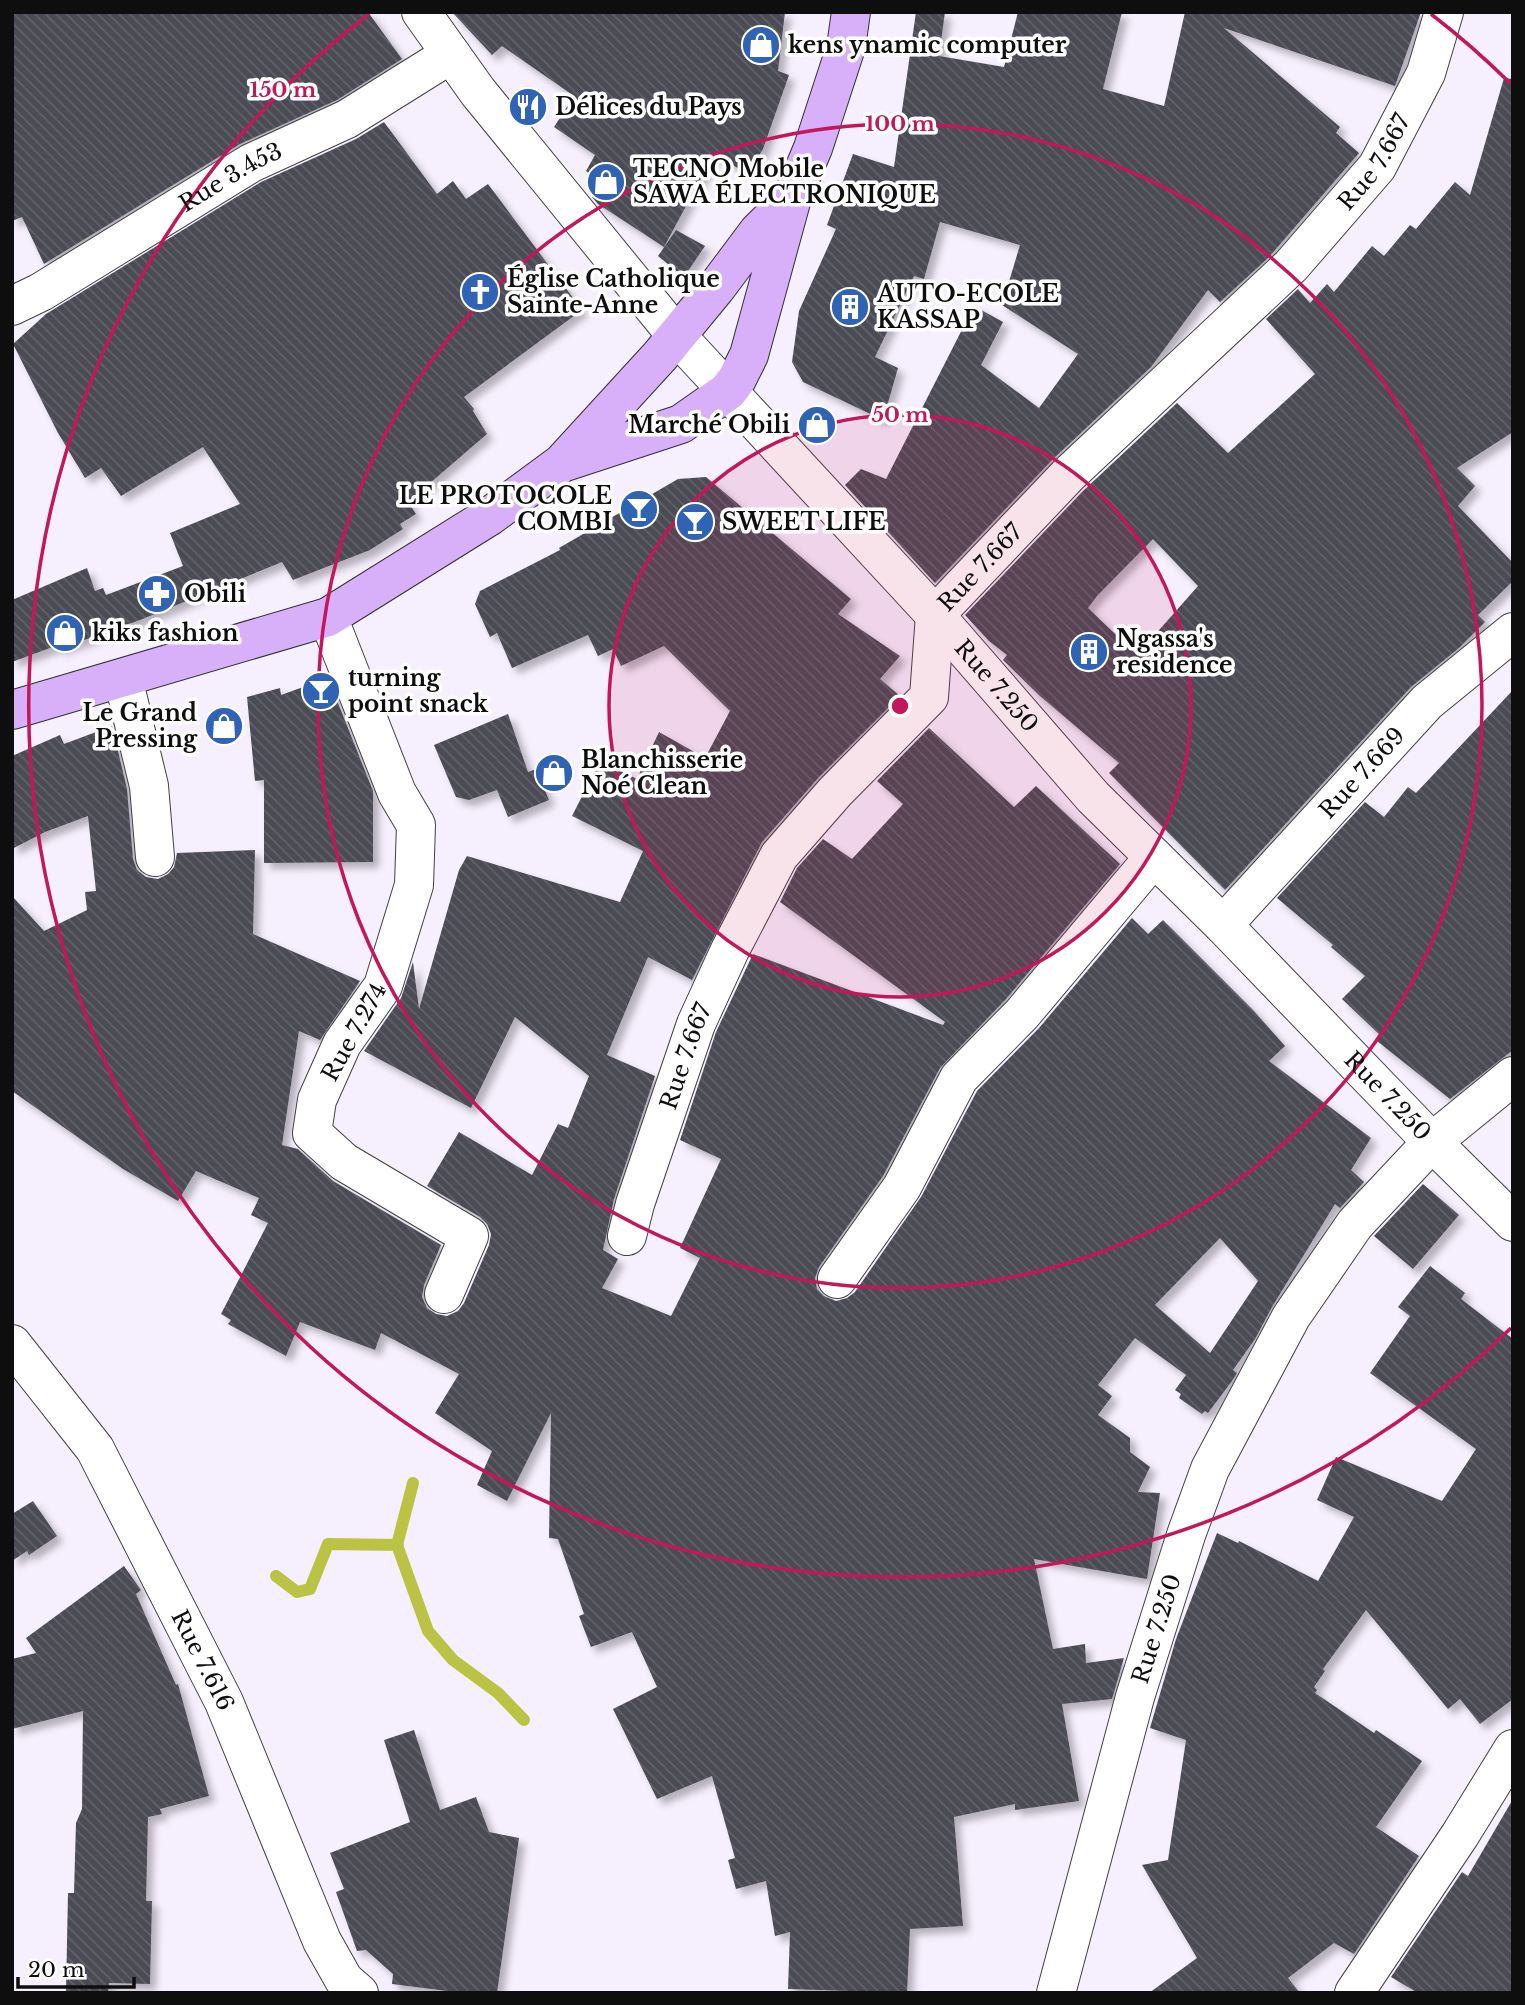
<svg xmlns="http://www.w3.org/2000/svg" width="1525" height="2005" font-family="'Libre Baskerville',serif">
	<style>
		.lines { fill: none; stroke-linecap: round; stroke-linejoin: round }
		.stream { stroke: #bbc344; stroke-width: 12 }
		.building { fill: url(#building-back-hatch); fill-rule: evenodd; filter: url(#shadow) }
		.street-casing { stroke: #414141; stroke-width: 40 }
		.secondary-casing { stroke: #303030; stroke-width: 40 }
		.street { stroke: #fff; stroke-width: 38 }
		.secondary { stroke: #d8aff9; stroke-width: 38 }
		.ring { fill: none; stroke: #c2185b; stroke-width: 3.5 }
		.labels { text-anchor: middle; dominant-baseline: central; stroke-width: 7; stroke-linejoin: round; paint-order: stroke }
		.poi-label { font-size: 23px; font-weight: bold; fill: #0e0e0e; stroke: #fff; text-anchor: start }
		.street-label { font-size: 23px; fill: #0e0e0e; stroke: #fff }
		.centre { fill: #c2185b; stroke: #fff; stroke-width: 3.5 }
		.ring-label { font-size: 21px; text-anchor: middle; font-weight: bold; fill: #c2185b; stroke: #fff; stroke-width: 7; stroke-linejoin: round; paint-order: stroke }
	</style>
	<defs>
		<pattern id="building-back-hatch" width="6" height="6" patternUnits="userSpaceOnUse" patternTransform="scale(1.75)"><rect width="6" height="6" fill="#4b4b55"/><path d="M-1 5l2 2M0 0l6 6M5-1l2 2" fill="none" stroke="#616169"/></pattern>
		<filter id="shadow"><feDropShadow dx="6" dy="6" stdDeviation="3.5" flood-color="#0004"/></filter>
	</defs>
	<rect width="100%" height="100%" fill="#f6effe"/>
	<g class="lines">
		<path class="stream" d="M413,1483L397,1545L428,1631L453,1660L498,1693L524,1720
			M276,1576L297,1592L310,1589L328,1544L398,1545"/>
	</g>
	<path class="building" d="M12,12H368L402,59L337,100L240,144L44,264L22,217L12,221Z
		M452,12H785L778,71L789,75L763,149L748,174L714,154L664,247L598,204L592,197L600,181L586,171L595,155L554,127L574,96L502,46L492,55Z
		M916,12H945L939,56L1004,67L1018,12H1122L1103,89L1164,106L1185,12H1421L1395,86L1224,28L1340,127L1336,133L1359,153L1269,257L1220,302L1208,290L1151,367L1052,460L935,583L845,485L861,469L886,479L974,306L1003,322L981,365L1039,408L1078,354L1002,305L1020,245L940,222L924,279L914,276L875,357L898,368L883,420L803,382L792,362L799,311L836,229L827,225L853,154L894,167Z
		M1504,78L1513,79V432L1457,468L1475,486L1458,506L1513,563V581L1478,615L1485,622L1459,648L1411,687L1225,890L1109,773L1119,763L1040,696L1003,660L1007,655L989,641L965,615L1083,491L1177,403L1228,453L1315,374L1266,319L1298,289L1310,303L1327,284L1334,292L1372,246L1384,256L1410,225L1416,229L1455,182L1470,195ZM1153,539L1198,586L1137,655L1088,608L1097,596Z
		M384,122L437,194L453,181L466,199L488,184L582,310L464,397L474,409L473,411L487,434L408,502L416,514L400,524L403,529L370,550L293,580L282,562L140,620L59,649L58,645L12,662V600L87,568L95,591L103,588L106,595L183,566L170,533L240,504L203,447L121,496L101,468L85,478L58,433L13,344L46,314L261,182L356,139Z
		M676,230L705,246L684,277L658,256Z
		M706,477L851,599L838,614L900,656L880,679L900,696L819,777L762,842L692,980L648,957L607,1055L655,1076L614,1199L603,1250L618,1259L602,1288L671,1316L700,1258L680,1248L721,1159L680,1140L716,1032L753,954L943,1025L945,1022L780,902L797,868L823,839L852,859L903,804L877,781L929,728L1014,807L1036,786L1120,864L1006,999L940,1068L883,1176L819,1267L815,1278L817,1289L824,1296L836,1301L847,1298L855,1292L921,1197L977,1091L1039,1028L1132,918L1148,934L1163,920L1254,1011L1285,1046L1269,1061L1371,1138L1351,1170L1364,1182L1340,1208L1335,1204L1272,1307L1255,1339L1233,1370L1237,1373L1232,1381L1208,1413L1205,1411L1202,1414L1179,1398L1181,1394L1175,1390L1186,1375L1135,1338L1098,1385L1112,1396L1098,1415L1130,1438V1452L1150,1467L1138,1492L1160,1493L1147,1579L1034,1559L1053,1649L1085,1644L1086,1663L1124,1658L1112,1699L1062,1704L1079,1801L1015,1810V1804L954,1817L963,1926L910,1929L907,1993H850V1991L788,1989L790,1932L775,1936L766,1881L736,1889L728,1860L735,1858L712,1776L657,1799L613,1709L657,1687L632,1632L591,1647L579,1616L584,1614L558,1539L549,1538L551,1413L507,1501L477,1485L492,1451L435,1413L459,1374L381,1333L375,1350L300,1322L286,1356L228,1324L231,1320L221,1314L268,1223L251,1215L259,1198L196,1171L178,1201L123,1169L12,1091V896L44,931L87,910L85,892L96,891L88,816L45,832L12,849V756L60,735L64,744L112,726L127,789L133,859L137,870L146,877L158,879L168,874L174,867L177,853L255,850L253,934L360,981L320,1040L299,1031L282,1145L298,1149L333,1181L441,1245L424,1285L422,1297L427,1308L436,1314L447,1316L458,1311L464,1303L489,1245L491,1234L487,1224L480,1217L427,1186L459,1132L532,1175L558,1124L568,1128L589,1076L515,1017L471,1108L364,1051L401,998L413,962L419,1009L459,870L467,856L620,902L643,851L572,816L600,761L637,779L659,732L705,758L730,711L664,646L621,666L613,649L598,656L588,635L512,668L497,633L490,637L475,604L480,591L560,550L559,548L678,479ZM1220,1238L1258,1281L1210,1353L1155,1305Z
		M328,678L373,791V862L264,863V780L255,781L247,697L280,688L281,695Z
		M1513,690V1050L1450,1099L1377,1041L1381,1036L1342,999L1365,976L1331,947L1333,945L1277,898L1365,802L1384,817L1408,787L1416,793Z
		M508,714L528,772L536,769L549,800L508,817L497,790L469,800L456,797L434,745Z
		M1423,1184L1459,1215L1413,1269L1374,1236Z
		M1430,1266L1465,1293L1461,1299L1513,1339V1699L1480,1724L1460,1699L1448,1709L1366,1610L1323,1669L1325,1671L1314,1687L1317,1690L1315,1693L1374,1733L1376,1730L1422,1761L1376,1827L1419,1856L1354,1954L1334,1943L1288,1978L1300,1993H1149L1197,1958L1142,1865L1168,1860L1186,1740L1150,1728L1176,1639L1217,1533L1238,1543L1239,1541L1318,1581L1354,1517L1317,1500L1336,1457L1442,1501L1476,1449L1370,1373L1410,1316L1398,1307Z
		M33,1501L57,1536L29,1555L27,1551L12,1561V1514Z
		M124,1566L141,1590L136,1594L176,1685L178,1684L209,1796L160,1809L162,1814L148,1817L146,1901H152L150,1984L109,1983L108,1993H66L68,1893H74L76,1823L82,1809L83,1711L12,1729V1659L36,1653L26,1638Z
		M414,1730L440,1810L476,1797L489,1832L519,1838L497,1993H463L392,1984L393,1974L366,1950L357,1951L336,1892L344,1889L330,1853L410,1822L384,1740Z
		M1513,1799V1993H1418L1391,1977L1462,1872L1468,1876Z"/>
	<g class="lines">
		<g class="street-casing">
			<g id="street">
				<path id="s1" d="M421,12L478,92L676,335L935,615L1093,797L1223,925L1432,1142L1513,1222"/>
				<path id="s2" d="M12,306L41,292L251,163L347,119L451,54"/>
				<path d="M328,617L397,793L416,825L414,885L383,986L342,1044L317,1100L312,1133L344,1162L469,1236L444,1294"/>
				<path d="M123,678L149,786L155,857"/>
				<path id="s3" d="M1223,925L1427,702L1513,632"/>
				<path id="s4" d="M627,1236L635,1204L696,1024L730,950L779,856L835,792L929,697L935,615L1068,475L1291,266L1377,167L1426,73L1444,12"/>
				<path d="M837,1279L902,1187L959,1078L1022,1014L1154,857"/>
				<path id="s5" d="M12,1344L95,1449L224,1702L322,1941L344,1980L359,1993"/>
				<path id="s6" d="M1056,1993L1135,1697L1186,1535L1210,1469L1291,1317L1355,1224L1432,1142L1513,1076"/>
				<path d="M1354,1993L1460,1835L1513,1749"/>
			</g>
		</g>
		<g class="secondary-casing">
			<path id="secondary" d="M562,463L681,424L728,391L737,379L749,355L792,198L813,148L846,47L851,12
				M12,710L328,617L490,516L562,463L660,356L716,288L758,232L792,198"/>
		</g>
		<use href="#street" class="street"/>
		<use href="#secondary" class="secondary"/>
	</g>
	<circle cx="900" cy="706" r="291" fill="#c2185b" fill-opacity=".12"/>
	<g class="ring">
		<circle cx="900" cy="706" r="291"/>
		<circle cx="900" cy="706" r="582"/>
		<path d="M1511 1328A872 872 0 1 1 369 14M1431 14A872 872 0 0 1 1511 84"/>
	</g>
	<defs>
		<g id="shop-disc" transform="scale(2.0125)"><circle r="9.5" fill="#3063b3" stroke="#fff"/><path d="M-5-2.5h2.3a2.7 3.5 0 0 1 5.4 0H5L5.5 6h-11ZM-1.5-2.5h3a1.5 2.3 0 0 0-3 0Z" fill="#fff"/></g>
		<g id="restaurant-disc" transform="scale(2.0125)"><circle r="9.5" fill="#3063b3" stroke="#fff"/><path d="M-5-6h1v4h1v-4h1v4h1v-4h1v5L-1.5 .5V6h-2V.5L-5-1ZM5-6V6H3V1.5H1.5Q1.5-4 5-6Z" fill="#fff"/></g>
		<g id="church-disc" transform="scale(2.0125)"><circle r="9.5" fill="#3063b3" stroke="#fff"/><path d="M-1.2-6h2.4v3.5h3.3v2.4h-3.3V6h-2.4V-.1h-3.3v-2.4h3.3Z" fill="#fff"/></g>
		<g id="building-disc" transform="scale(2.0125)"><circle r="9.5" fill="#3063b3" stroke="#fff"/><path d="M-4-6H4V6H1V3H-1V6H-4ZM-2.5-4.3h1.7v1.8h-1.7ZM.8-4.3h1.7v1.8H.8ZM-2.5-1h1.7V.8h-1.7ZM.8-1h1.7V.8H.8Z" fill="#fff"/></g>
		<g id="bar-disc" transform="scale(2.0125)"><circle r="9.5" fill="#3063b3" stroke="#fff"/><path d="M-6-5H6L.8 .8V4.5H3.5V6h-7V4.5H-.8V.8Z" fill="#fff"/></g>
		<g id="pharmacy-disc" transform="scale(2.0125)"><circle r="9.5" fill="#3063b3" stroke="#fff"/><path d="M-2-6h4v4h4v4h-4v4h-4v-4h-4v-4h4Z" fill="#fff"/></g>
	</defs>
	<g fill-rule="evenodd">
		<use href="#shop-disc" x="761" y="45"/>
		<use href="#restaurant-disc" x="528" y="107"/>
		<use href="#shop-disc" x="606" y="182"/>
		<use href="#church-disc" x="480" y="292"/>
		<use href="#building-disc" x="850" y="307"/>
		<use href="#shop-disc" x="817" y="425"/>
		<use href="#bar-disc" x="639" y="509"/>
		<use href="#bar-disc" x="695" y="522"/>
		<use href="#pharmacy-disc" x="157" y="594"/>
		<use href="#shop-disc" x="65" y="633"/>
		<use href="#building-disc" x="1089" y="652"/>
		<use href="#bar-disc" x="321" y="691"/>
		<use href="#shop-disc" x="224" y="726"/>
		<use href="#shop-disc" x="554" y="773"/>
	</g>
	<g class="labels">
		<g class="poi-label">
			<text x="788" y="45">kens ynamic computer</text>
			<text x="555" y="107">Délices du Pays</text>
			<text x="633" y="169">TECNO Mobile<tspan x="633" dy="26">SAWA ÉLECTRONIQUE</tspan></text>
			<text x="507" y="279">Église Catholique<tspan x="507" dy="26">Sainte-Anne</tspan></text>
			<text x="877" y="294">AUTO-ECOLE<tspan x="877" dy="26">KASSAP</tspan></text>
			<text x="790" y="425" text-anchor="end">Marché Obili</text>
			<text x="612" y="496" text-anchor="end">LE PROTOCOLE<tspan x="612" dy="26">COMBI</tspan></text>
			<text x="722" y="522">SWEET LIFE</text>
			<text x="184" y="594">Obili</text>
			<text x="92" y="633">kiks fashion</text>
			<text x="1116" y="639">Ngassa's<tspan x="1116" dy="26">residence</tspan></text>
			<text x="348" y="678">turning<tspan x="348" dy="26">point snack</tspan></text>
			<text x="197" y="713" text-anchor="end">Le Grand<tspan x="197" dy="26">Pressing</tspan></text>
			<text x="581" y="760">Blanchisserie<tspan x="581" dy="26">Noé Clean</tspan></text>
		</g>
		<g class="street-label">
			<text stroke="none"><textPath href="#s4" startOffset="1344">Rue 7.667</textPath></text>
			<text stroke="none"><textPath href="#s2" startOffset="254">Rue 3.453</textPath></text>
			<text stroke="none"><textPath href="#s4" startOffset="777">Rue 7.667</textPath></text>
			<text stroke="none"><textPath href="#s1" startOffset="887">Rue 7.250</textPath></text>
			<text stroke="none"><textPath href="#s3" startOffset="206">Rue 7.669</textPath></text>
			<text transform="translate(354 1032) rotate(-61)">Rue 7.274</text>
			<text stroke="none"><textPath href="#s4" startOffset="189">Rue 7.667</textPath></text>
			<text stroke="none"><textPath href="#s1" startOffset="1454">Rue 7.250</textPath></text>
			<text stroke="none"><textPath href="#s6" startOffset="378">Rue 7.250</textPath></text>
			<text stroke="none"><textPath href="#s5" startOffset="371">Rue 7.616</textPath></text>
		</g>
	</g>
	<circle cx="900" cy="706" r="10" class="centre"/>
	<g class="ring-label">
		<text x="283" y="97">150 m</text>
		<text x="900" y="131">100 m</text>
		<text x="900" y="422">50 m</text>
	</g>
	<rect width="1525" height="2005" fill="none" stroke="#0e0e0e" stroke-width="28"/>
	<path d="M18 1977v10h116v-10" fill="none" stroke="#0e0e0e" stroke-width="3.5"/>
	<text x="28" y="1977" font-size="21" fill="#0e0e0e" stroke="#ffffff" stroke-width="5" paint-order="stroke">20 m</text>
</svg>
